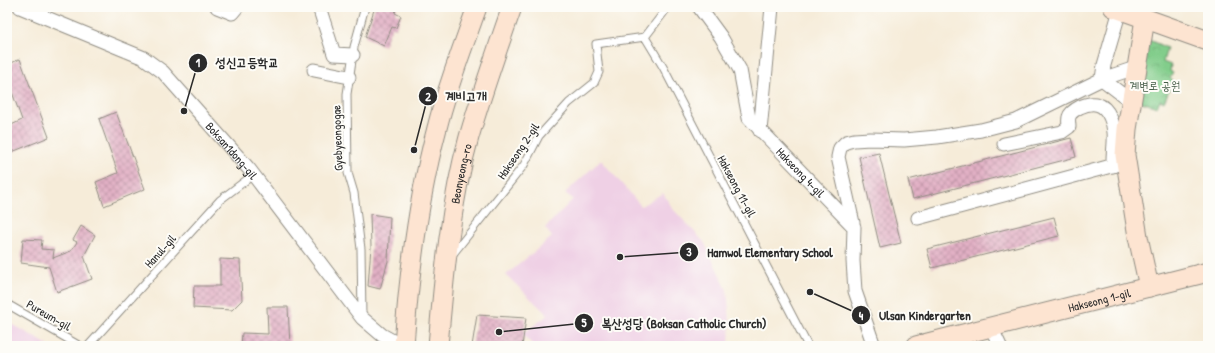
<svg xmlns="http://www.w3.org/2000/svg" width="1215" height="353" font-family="'Patrick Hand','Poor Story',sans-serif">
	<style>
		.built { fill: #efd0e5 }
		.park { fill: url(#park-crowns); stroke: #567c5b }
		.building { fill: url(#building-cross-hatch) }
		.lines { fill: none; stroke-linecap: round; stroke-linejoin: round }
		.lane-casing { stroke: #908c82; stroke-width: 9 }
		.street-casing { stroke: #908c82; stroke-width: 15 }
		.secondary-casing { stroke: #908c82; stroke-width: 21 }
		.lane { stroke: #fff; stroke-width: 7 }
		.street { stroke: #fff; stroke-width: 13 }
		.secondary { stroke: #fde4d1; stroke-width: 19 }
		.labels { text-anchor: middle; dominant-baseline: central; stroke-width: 4; stroke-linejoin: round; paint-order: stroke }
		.park-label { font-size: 12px; fill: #455c48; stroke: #fdfcf7 }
		.street-label { font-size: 12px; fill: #2b2b2b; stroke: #fdfcf7 }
		.leader { fill: none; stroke: #2b2b2b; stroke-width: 1.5 }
		.callout-dot { fill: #2b2b2b; stroke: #fdfcf7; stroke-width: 1.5 }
		.mark-label { font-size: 12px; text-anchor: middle; font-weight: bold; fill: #fff }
		.callout-label { font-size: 13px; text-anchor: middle; font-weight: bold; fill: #2b2b2b; stroke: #fdfcf7; stroke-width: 4; stroke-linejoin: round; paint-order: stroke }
	</style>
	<defs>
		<pattern id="park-crowns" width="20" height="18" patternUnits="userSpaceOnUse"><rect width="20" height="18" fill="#82cd8b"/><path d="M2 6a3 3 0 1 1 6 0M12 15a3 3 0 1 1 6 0" fill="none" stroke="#70b078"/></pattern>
		<pattern id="building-cross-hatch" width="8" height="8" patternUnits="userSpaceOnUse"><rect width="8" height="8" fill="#e2b0c5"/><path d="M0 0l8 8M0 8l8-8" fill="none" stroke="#b78fa0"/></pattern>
	</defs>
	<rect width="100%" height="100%" fill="#fdfcf7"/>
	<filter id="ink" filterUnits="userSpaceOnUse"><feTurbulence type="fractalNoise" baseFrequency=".025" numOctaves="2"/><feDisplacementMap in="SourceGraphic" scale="8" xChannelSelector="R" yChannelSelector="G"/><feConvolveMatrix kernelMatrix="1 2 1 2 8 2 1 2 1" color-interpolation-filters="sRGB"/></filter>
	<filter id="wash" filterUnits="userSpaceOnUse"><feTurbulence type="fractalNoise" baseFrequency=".012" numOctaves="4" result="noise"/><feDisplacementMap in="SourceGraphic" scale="16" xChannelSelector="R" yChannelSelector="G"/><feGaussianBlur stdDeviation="0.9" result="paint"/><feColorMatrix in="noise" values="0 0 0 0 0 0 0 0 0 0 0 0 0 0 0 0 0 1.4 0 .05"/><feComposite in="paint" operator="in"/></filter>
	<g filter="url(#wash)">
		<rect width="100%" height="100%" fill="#f6ecd9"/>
		<path class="built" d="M601,160L641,206L663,193L673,209L704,242L727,290L730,322L729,346H534L522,334L548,315L506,275L552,237L545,228L573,199L565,193Z
			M7,321L48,345L47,346H7Z"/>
		<path class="park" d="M1147,39L1167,48L1163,62L1171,65L1170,71L1173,73L1170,78L1173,81L1164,102L1160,100L1157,107L1139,101Z"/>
		<g id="blocks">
			<path class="building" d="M375,7H397L395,13L401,16L396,28L392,27L384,46L365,37Z
				M20,59L49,137L7,154V127L22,120L7,78V65Z
				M116,112L145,189L104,206L96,182L118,173L99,119Z
				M1071,138L1076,157L913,199L908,180Z
				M879,153L901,243L880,248L859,157Z
				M370,214L390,217L388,261L380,289L368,286L371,247Z
				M1054,217L1059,236L932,268L927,249Z
				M81,226L95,235L84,256L92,279L57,292L49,267L21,263L23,239L42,240L41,249L54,250L53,258L71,251L77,242L73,240Z
				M220,259L240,260L242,300L232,310L193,308L194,286H220Z
				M267,307H288L290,346H241L242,333L268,334Z
				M477,315L526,318L522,346H472Z"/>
		</g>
	</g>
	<g filter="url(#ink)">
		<use href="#blocks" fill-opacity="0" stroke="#908c82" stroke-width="1"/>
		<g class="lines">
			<g class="lane-casing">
				<path id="lane" d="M645,37L663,67L808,346
					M452,255L524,165L539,136L569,103L594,83L599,72L596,44L645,37L668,7
					M7,304L80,346
					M362,317L361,249L354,193L348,173L347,94L354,47L365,7
					M88,346L220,200L253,175"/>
			</g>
			<g class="street-casing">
				<g id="street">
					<path id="s1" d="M20,7L144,58L163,72L249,169L362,318L382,335L402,346"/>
					<path d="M217,7L232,13L237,7"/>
					<path d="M319,7L334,54L353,55"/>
					<path id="s2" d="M699,7L721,37L740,70L749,118L854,227L853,261L855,291L874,346"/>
					<path d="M1120,10L1104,65L1102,79L1132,102"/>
					<path d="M314,70L349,77"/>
					<path d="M760,131L772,7"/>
					<path d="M1004,144L1062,132L1069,127C1069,124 1068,120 1069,117C1070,113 1076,109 1080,107C1093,101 1104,103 1110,117C1118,133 1112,149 1113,166"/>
					<path d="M918,218L1126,162"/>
					<path d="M853,223L838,157L840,148L846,142L854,140L870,139L904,140L937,137L981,130L1016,121L1102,79L1138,67"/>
					<path d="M991,327L1000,346"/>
				</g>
			</g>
			<g class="secondary-casing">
				<g id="secondary">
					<path d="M1113,7L1208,41"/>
					<path d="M1145,19L1127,129L1125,155L1138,237L1149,287"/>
					<path d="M404,346C409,272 418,199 437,128C447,87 463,47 477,7"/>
					<path id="s3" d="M438,346C444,276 450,205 469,137C482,93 497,50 512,7"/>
					<path id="s4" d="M916,346L1208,272"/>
				</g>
			</g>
			<use href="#lane" class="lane"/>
			<use href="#street" class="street"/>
			<use href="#secondary" class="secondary"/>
		</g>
	</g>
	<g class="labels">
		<g class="park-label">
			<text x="1155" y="85">계변로 공원</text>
		</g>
		<g class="street-label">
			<text transform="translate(337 138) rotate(-92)">Gyebyeongogae</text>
			<text stroke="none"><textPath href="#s1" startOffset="262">Boksan1dong-gil</textPath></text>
			<text transform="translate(518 151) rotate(-56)">Hakseong 2-gil</text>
			<text stroke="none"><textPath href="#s2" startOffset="199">Hakseong 4-gil</textPath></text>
			<text stroke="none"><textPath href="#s3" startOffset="174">Beonyeong-ro</textPath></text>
			<text transform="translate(737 186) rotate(62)">Hakseong 11-gil</text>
			<text transform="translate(160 251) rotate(-48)">Hanul-gil</text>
			<text stroke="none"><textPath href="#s4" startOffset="189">Hakseong 1-gil</textPath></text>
			<text transform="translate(49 315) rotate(30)">Pureum-gil</text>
		</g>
	</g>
	<path class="leader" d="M184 111L198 63M414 150L428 96M620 257L689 252M810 292L861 315M499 332L584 323"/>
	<g class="callout-dot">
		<circle cx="184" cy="111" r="4"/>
		<circle cx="414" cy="150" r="4"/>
		<circle cx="620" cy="257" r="4"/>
		<circle cx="810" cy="292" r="4"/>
		<circle cx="499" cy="332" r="4"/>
		<circle cx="198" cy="63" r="10"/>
		<circle cx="428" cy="96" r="10"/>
		<circle cx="689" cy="252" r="10"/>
		<circle cx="861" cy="315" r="10"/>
		<circle cx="584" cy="323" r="10"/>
	</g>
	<g class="mark-label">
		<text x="198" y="67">1</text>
		<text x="428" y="101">2</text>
		<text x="689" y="256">3</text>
		<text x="861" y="320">4</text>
		<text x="584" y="327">5</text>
	</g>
	<g class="callout-label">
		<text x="247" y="67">성신고등학교</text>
		<text x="466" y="101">계비고개</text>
		<text x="770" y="257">Hamwol Elementary School</text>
		<text x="925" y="320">Ulsan Kindergarten</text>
		<text x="684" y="328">복산성당 (Boksan Catholic Church)</text>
	</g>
	<rect width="1215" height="353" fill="none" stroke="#fdfcf7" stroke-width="24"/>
</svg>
